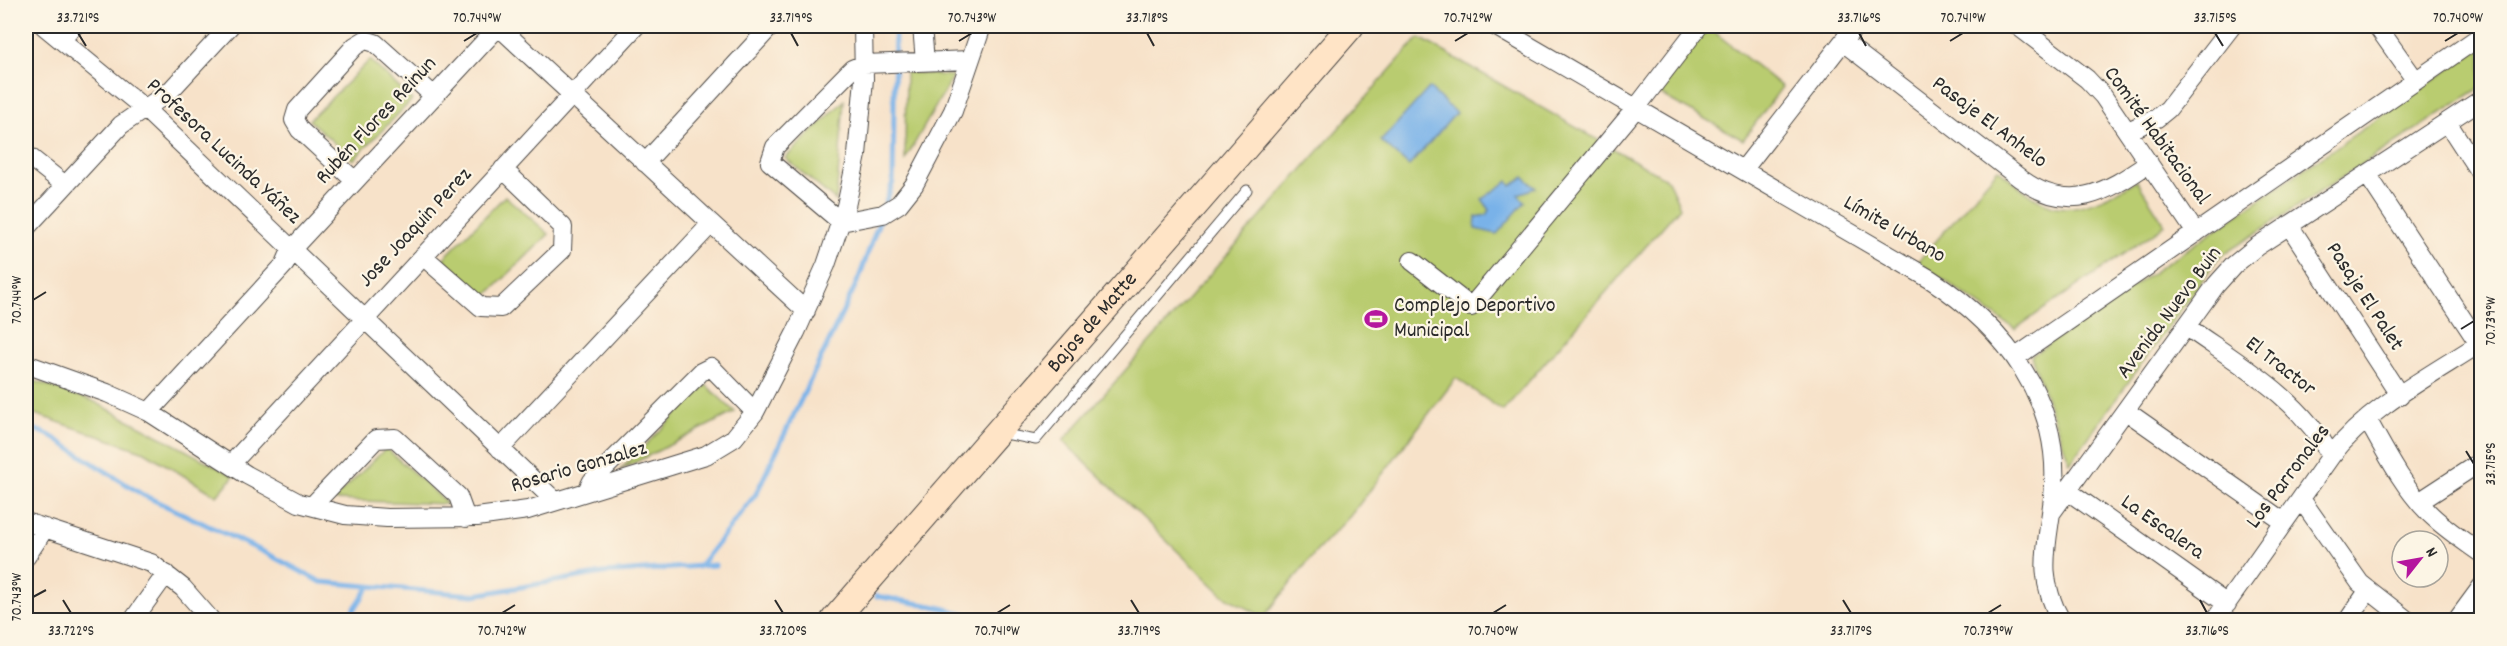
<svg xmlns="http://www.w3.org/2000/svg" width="2507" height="646" font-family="Dekko,sans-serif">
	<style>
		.green { fill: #b9cc6f; stroke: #727c4d; stroke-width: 1.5 }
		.water { fill: #79b2e9; stroke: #526e8a; stroke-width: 1.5 }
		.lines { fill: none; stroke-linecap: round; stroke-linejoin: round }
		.stream { stroke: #79b2e9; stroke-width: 5 }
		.lane-casing { stroke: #4a4643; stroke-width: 11 }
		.street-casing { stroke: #4a4643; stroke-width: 20 }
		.secondary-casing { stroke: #4a4643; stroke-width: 28 }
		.lane { stroke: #fff; stroke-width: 9 }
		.street { stroke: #fff; stroke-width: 18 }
		.secondary { stroke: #ffe4c6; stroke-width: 26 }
		.ticks { fill: none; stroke: #2b2b2b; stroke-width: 2 }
		.labels { text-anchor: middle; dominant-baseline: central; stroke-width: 4.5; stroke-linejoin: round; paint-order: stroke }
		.street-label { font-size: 22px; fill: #2b2b2b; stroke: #fcf5e5 }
		.poi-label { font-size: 22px; fill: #2b2b2b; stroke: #fcf5e5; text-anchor: start }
		.neatline { fill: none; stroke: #2b2b2b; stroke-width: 2 }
		.ticks-label { font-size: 15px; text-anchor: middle; fill: #2b2b2b }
	</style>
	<rect width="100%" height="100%" fill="#fcf5e5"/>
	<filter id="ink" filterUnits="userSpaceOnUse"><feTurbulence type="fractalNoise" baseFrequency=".0167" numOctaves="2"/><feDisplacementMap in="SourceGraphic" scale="12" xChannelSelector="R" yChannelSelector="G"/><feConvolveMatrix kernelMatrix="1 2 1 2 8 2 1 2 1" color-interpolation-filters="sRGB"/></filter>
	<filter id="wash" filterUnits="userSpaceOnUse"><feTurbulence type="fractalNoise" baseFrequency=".008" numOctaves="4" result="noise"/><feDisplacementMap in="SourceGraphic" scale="24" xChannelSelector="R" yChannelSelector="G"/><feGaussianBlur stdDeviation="1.35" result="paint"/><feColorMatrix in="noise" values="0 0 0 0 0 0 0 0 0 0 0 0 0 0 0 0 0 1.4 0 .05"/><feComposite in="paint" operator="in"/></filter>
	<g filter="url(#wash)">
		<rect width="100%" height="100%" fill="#f7e2c9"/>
		<path class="green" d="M1707,26L1782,87L1743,140L1656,92Z
			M1420,38L1668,180L1680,207L1503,411L1456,378L1351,515L1314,554L1264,617L1224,596L1063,441L1412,45Z
			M2481,48V87L2218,258L2070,463L2031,356Z
			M370,60L412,100L353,160L309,120Z
			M906,72L953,76L905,160Z
			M844,101L836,201L785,158Z
			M1998,169C2014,182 2033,200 2053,206C2079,214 2115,193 2137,181L2165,225L2015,329L1918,262Z
			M505,196L549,234L486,296L443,259Z
			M26,378L93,401L234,476L217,496L145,452L26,411Z
			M706,385L735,412L620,470Z
			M386,448L448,504L333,500Z"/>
		<path class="water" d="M1429,88L1456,113L1409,166L1381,141Z
			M1524,177L1536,188L1518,194L1525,202L1497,234L1475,229L1476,217L1487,215L1490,210L1482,199L1508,181L1511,186Z"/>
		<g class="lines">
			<path class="stream" d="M884,207L893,182L895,26
				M26,426L49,435L143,495L268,554L321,582L474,595L603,573L715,565
				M699,567L756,494L859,278L880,219
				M876,596L938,607L986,620
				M347,620L369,587"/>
		</g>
	</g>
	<g filter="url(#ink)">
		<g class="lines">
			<g class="lane-casing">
				<path id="lane" d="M1000,433L1036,440L1247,190"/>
			</g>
			<g class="street-casing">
				<path id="street" d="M44,26L145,109L555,501
					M498,26L806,311
					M922,26L925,62
					M1495,26L1930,279C2004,327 2064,402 2053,497C2048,544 2035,575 2061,620
					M2018,26L2087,79L2103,96L2196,233
					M2377,26L2416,81
					M62,39L74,26
					M1843,42L2021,179C2069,214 2106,193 2149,163
					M970,60L864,64L852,69L775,147L770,162L841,222L883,214L899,204L914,185L953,111L982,26
					M2447,122L2482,176
					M2128,131L2157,118L2168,109L2232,26
					M26,154L65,185
					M645,163L771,26
					M1743,170L1855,26
					M2367,174L2479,344
					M355,181L300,130L294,120L297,110L355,46L365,40L375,43L434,96
					M2289,225L2400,396
					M26,228L121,125L169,92L230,26
					M423,256L481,307L501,308L562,250L563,227L503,169
					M1412,261L1471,307L1636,108L1699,26
					M2187,327C2239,364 2300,398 2331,456
					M2016,357L2482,35
					M26,364L107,393L149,412L247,475L299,503L345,515L387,518L477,517L528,510L706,455L734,438L755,412L796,332L826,265L846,206L857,155L864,79L863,26
					M2126,411L2284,522
					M149,412L285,264L291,250L499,26
					M2367,419C2385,451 2403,487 2429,513C2445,529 2464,541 2482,554
					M500,449L711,224
					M231,464L636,26
					M587,491L592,481L701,372L711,367L755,412
					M2068,491L2227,604
					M2301,499L2360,583L2407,620
					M2419,502L2482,461
					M312,506L376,439L395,438L458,496L466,518
					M2052,512L2216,285L2234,265L2256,247L2482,99
					M26,522L151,563L183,588L211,620
					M26,557L45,528
					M133,620L166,574
					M2215,620L2331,456C2369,407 2430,376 2482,342
					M2348,620L2368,591
					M2457,620L2482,586"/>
			</g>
			<g class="secondary-casing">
				<g id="secondary">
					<path id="s1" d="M834,620L1351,26"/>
				</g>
			</g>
			<use href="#lane" class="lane"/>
			<use href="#street" class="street"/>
			<use href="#secondary" class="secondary"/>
		</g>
	</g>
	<path class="ticks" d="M78,33L86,46M791,33L798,46M1147,33L1154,46M1859,33L1866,46M2215,33L2223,46M464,41L477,33M959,41L972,33M1455,41L1468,33M1950,41L1963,33M2445,41L2458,33M33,300L46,292M2461,329L2474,321M2466,451L2474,464M33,597L46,590M63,600L71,613M775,600L783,613M1131,600L1139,613M1843,600L1851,613M2200,600L2207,613M502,613L515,605M997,613L1010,605M1493,613L1506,605M1988,613L2001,605"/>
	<defs>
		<g id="stadium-bare" transform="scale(1.8)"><path d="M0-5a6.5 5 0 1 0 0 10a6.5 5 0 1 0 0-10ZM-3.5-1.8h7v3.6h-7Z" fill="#b5179e" stroke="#fcf5e5" stroke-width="2.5" paint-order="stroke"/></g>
	</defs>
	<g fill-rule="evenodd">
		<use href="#stadium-bare" x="1376" y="319"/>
	</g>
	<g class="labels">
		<g class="street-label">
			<text transform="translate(377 121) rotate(-47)">Rubén Flores Reinun</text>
			<text transform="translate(1989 123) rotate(37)">Pasaje El Anhelo</text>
			<text transform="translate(2156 136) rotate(54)">Comité Habitacional</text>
			<text transform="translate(223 152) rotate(43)">Profesora Lucinda Yáñez</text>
			<text transform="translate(416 228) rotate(-47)">Jose Joaquin Perez</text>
			<text transform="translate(1894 230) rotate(30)">Límite Urbano</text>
			<text transform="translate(2364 297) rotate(57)">Pasaje El Palet</text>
			<text transform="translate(2170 313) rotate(-53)">Avenida Nuevo Buin</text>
			<text stroke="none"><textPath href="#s1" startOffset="394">Bajos de Matte</textPath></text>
			<text transform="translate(2280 367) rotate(38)">El Tractor</text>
			<text transform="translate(579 468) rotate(-16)">Rosario Gonzalez</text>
			<text transform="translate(2289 477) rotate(-53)">Los Parronales</text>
			<text transform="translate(2162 528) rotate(35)">La Escalera</text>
		</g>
		<g class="poi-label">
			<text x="1394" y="306">Complejo Deportivo<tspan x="1394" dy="25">Municipal</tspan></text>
		</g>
	</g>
	<rect width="2507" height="646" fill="none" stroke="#fcf5e5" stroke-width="66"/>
	<g transform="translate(2420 559) rotate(59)"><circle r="28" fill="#fcf5e5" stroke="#a8a49b" stroke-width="1.5"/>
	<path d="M0-4.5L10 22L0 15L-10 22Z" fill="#b5179e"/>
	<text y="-9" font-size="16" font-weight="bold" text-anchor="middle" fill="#2b2b2b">N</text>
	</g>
	<rect x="33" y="33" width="2441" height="580" class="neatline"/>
	<g class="ticks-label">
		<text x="78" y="22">33.721°S</text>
		<text x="477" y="22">70.744°W</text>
		<text x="791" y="22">33.719°S</text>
		<text x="972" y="22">70.743°W</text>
		<text x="1147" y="22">33.718°S</text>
		<text x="1468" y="22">70.742°W</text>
		<text x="1859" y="22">33.716°S</text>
		<text x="1963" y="22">70.741°W</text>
		<text x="2215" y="22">33.715°S</text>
		<text x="2458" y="22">70.740°W</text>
		<text transform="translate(16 300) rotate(-90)" y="5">70.744°W</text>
		<text transform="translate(2490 321) rotate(-90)" y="5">70.739°W</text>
		<text transform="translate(2490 464) rotate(-90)" y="5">33.715°S</text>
		<text transform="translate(16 597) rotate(-90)" y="5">70.743°W</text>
		<text x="71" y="635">33.722°S</text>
		<text x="502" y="635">70.742°W</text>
		<text x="783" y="635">33.720°S</text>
		<text x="997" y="635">70.741°W</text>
		<text x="1139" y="635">33.719°S</text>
		<text x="1493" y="635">70.740°W</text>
		<text x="1851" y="635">33.717°S</text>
		<text x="1988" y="635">70.739°W</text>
		<text x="2207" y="635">33.716°S</text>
	</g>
</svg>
